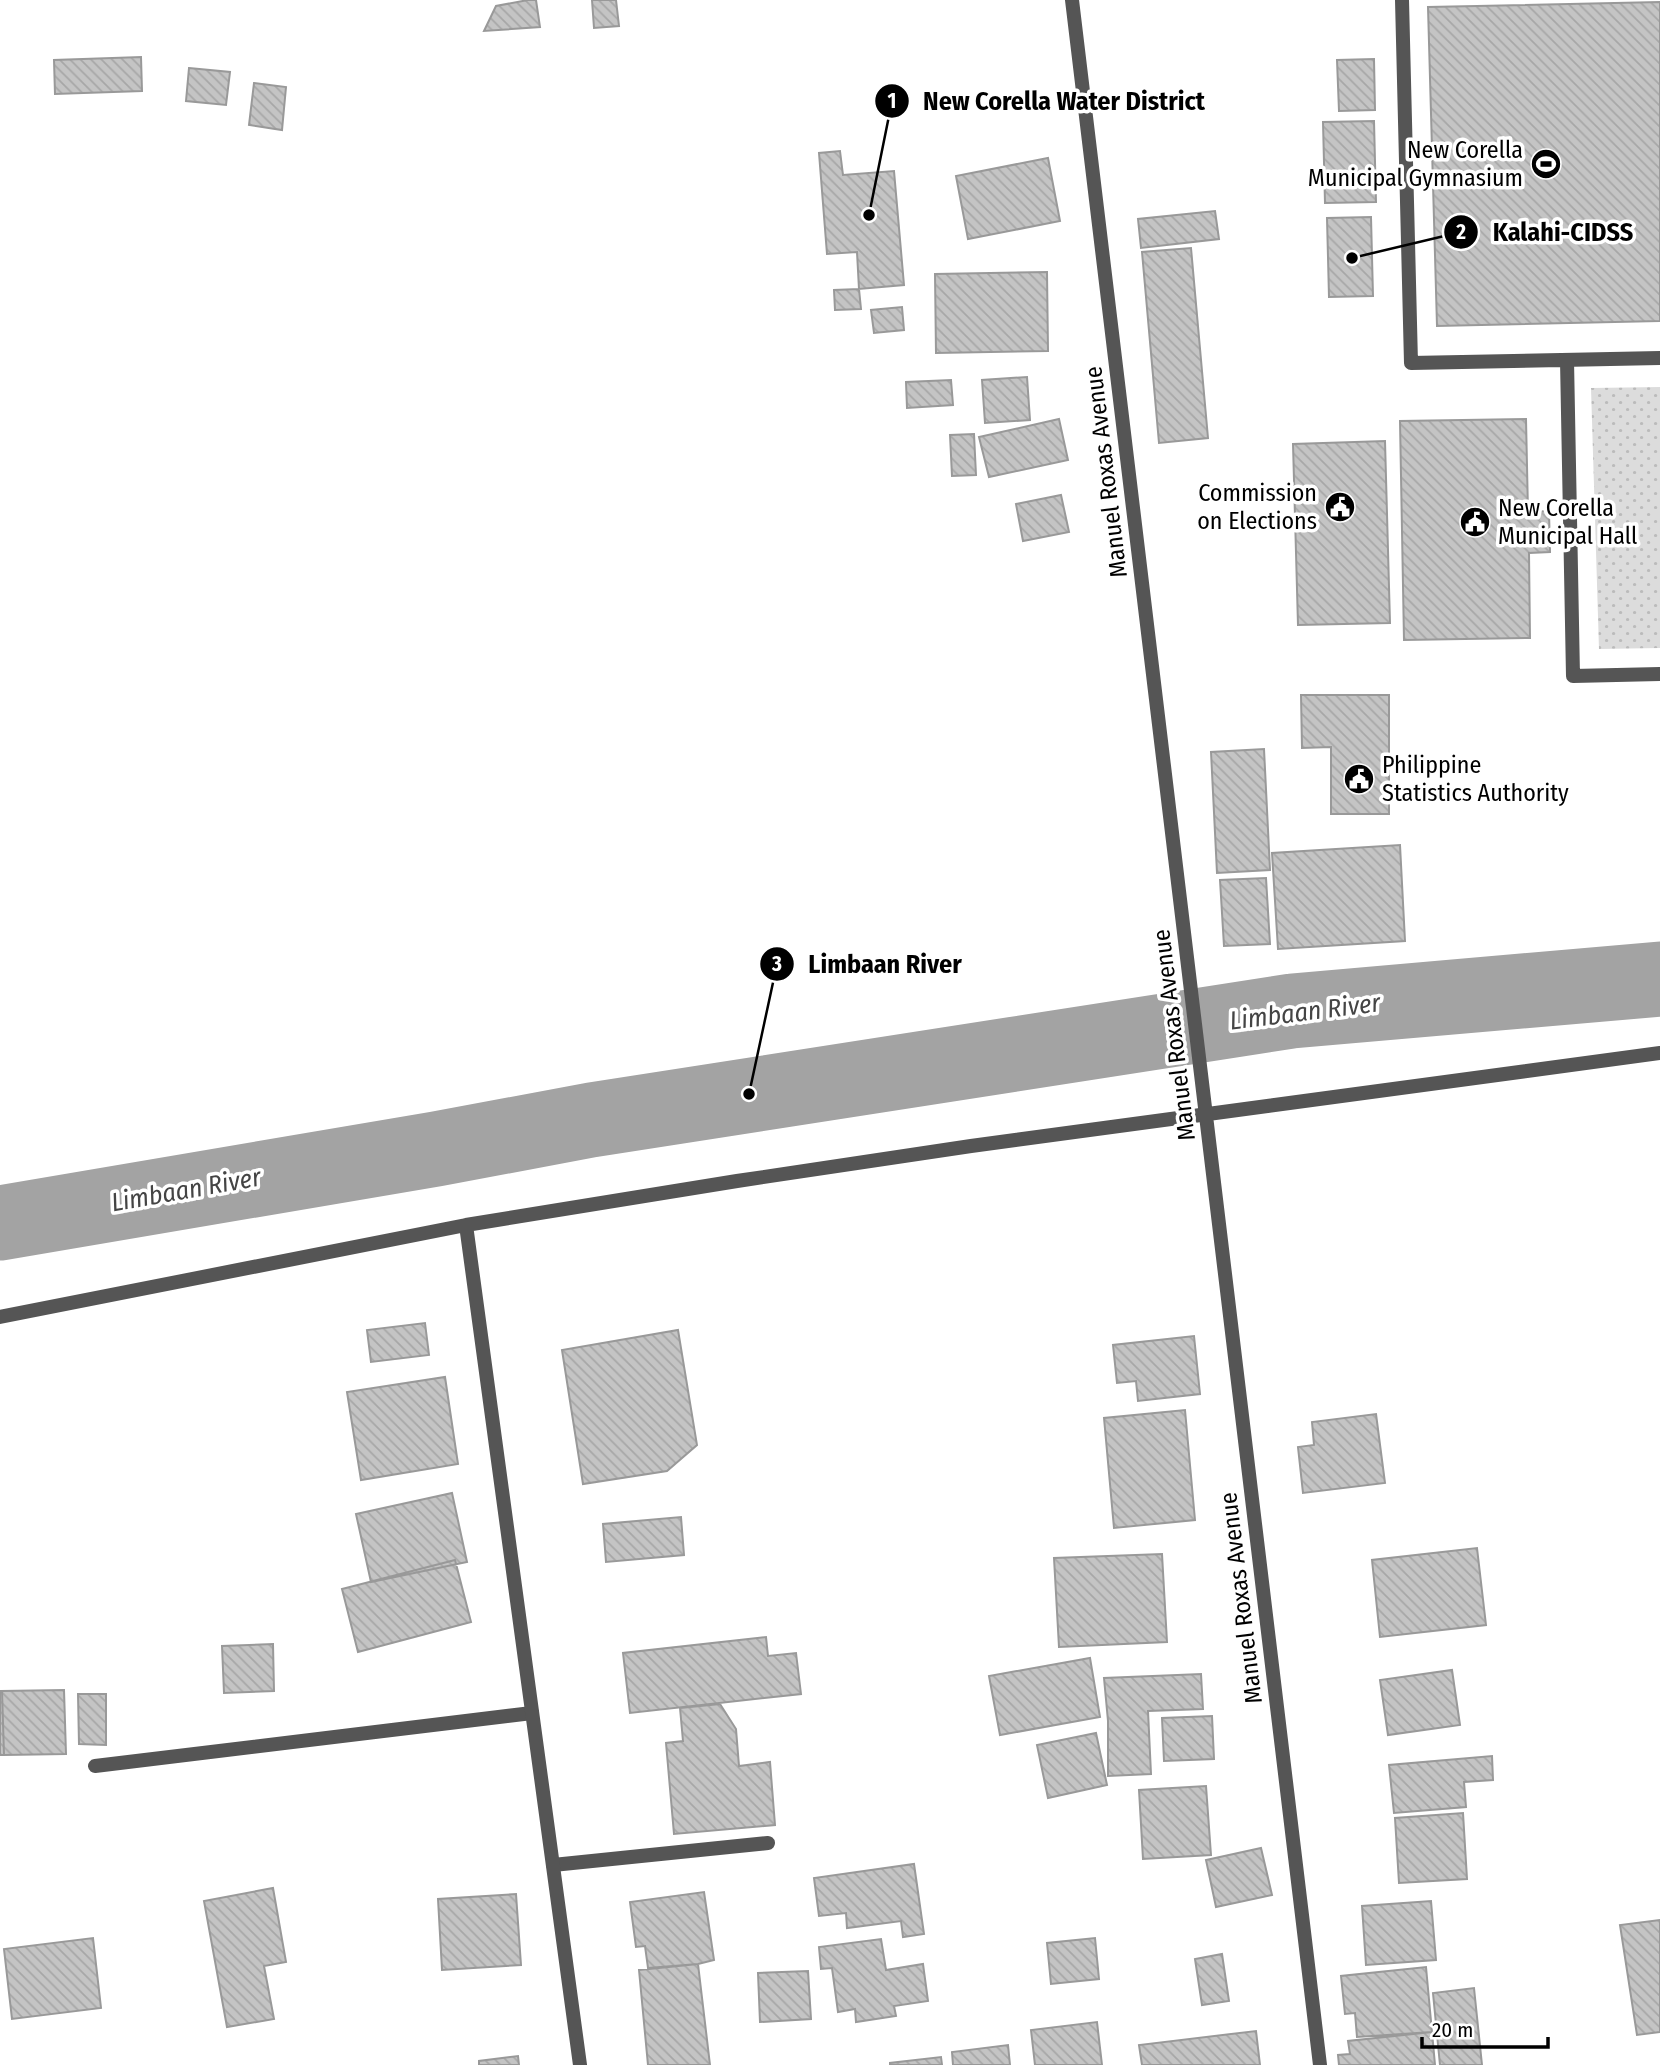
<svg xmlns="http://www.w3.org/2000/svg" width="1660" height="2065" font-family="'Fira Sans Condensed',sans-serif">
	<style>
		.park { fill: url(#park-dots) }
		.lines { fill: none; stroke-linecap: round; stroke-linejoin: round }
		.river { stroke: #a3a3a3; stroke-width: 75 }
		.building { fill: url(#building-back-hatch); stroke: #999; stroke-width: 2 }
		.lane { stroke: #555; stroke-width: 14 }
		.street { stroke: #555; stroke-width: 14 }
		.labels { text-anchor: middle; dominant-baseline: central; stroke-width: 7; stroke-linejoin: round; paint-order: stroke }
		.poi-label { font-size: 24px; fill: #000; stroke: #fff; text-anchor: end }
		.street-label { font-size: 24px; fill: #000; stroke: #fff }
		.water-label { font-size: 26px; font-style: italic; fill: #444; stroke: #fff }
		.leader { fill: none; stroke: #000; stroke-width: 2.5 }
		.callout-dot { fill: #000; stroke: #fff; stroke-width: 2.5 }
		.mark-label { font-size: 21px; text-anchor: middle; font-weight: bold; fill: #fff }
		.callout-label { font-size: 26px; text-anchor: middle; font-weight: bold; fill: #000; stroke: #fff; stroke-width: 7; stroke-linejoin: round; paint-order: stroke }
	</style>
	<defs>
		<pattern id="park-dots" width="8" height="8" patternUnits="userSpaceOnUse" patternTransform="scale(1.75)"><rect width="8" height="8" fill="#dcdcdc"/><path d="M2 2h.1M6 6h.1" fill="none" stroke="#bbb" stroke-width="1.8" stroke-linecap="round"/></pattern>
		<pattern id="building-back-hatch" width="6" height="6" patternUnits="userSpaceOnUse" patternTransform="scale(1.75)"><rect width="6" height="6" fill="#c4c4c4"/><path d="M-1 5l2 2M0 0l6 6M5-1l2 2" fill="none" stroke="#a7a7a7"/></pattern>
	</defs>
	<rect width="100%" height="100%" fill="#fff"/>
	<path class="park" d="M1660,387V648L1599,649L1591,388Z"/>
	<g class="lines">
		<path class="river" d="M0,1223L436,1149L591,1120L1292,1011L1660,979"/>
	</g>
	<path class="building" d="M528,0H536L540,27L484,31L496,6Z
		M592,0H616L619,26L594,28Z
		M1660,2V321L1437,326L1428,7Z
		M141,57L142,91L55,94L54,60Z
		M1374,59L1375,110L1339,111L1337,60Z
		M189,68L230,72L226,105L186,101Z
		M254,83L286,87L282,130L249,125Z
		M1374,121L1376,202L1325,203L1323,122Z
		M840,151L843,175L894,171L904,285L859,289L857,252L827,254L819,153Z
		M1048,158L1060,221L968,239L956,176Z
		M1215,211L1219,239L1141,248L1138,219Z
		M1371,217L1373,296L1329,297L1327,218Z
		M1191,248L1208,438L1159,443L1142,252Z
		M1047,272L1048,351L936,353L935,274Z
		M859,289L861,309L835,310L834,290Z
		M902,307L904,330L874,333L871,310Z
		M1027,377L1030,420L985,423L982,380Z
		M951,380L953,405L907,408L906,382Z
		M1059,419L1068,460L989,477L979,437Z
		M1526,419L1528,512L1549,511L1550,552L1529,553L1530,638L1404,640L1400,421Z
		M974,434L976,475L952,476L950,435Z
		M1385,441L1390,623L1298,625L1293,444Z
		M1061,495L1069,532L1023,541L1016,504Z
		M1301,695H1389V814H1331V747L1302,748Z
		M1264,749L1270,870L1217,873L1211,752Z
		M1400,845L1405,941L1278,949L1272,853Z
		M1266,878L1270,944L1224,946L1220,880Z
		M425,1323L429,1355L371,1362L367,1330Z
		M678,1330L697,1445L667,1471L583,1484L562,1350Z
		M1194,1336L1200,1394L1138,1401L1136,1381L1117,1383L1113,1345Z
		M445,1377L458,1464L361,1480L347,1392Z
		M1185,1410L1195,1520L1114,1528L1104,1418Z
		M1376,1414L1385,1483L1303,1493L1298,1447L1314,1445L1312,1422Z
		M452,1493L467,1562L371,1582L356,1514Z
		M681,1517L684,1555L606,1562L603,1524Z
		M1477,1548L1486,1625L1380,1637L1372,1560Z
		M1162,1554L1167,1642L1059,1647L1054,1558Z
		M455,1560L471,1622L358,1652L342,1589Z
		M766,1637L768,1656L796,1653L801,1694L630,1713L623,1653Z
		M273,1644L274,1691L224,1693L222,1646Z
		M1090,1658L1100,1717L1000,1735L989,1676Z
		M1452,1670L1460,1725L1388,1735L1380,1680Z
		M1201,1674L1203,1709L1148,1711L1151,1774L1108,1776V1721L1104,1678Z
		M64,1690L66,1754L4,1755L2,1691Z
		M0,1691H2L4,1755H0Z
		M78,1694H106V1745L79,1744Z
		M720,1704L736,1729L739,1766L770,1762L775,1825L674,1834L666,1743L683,1741L680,1708Z
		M1212,1716L1214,1759L1164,1761L1162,1718Z
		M1096,1733L1107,1785L1048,1798L1037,1745Z
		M1492,1756L1493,1780L1464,1782L1466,1807L1394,1813L1389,1765Z
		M1206,1786L1211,1855L1143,1859L1139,1790Z
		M1463,1813L1467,1879L1399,1883L1395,1818Z
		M1261,1848L1272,1895L1216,1907L1206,1860Z
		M914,1864L924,1934L903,1937L901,1921L847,1928L846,1913L819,1916L814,1878Z
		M273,1888L286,1962L264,1966L274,2019L227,2027L204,1901Z
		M704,1892L714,1960L698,1964L648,1968L645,1946L636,1947L630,1902Z
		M516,1894L521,1965L442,1970L438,1899Z
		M1431,1901L1436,1960L1366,1965L1362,1906Z
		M1660,1920V2032L1637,2035L1620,1925Z
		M93,1938L101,2008L12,2019L4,1949Z
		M1095,1938L1099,1979L1051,1984L1047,1943Z
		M881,1939L886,1970L923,1964L928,2001L894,2006L896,2016L856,2022L855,2009L838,2012L832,1968L821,1969L819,1947Z
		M1222,1954L1229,2001L1202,2005L1195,1959Z
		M698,1964L710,2065H648L639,1970Z
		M1426,1967L1432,2032L1357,2037L1355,2013L1345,2014L1341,1976Z
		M808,1971L811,2019L760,2022L758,1973Z
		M1474,1988L1482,2065H1440L1433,1993Z
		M1097,2022L1102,2065H1035L1031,2030Z
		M1256,2031L1260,2065H1142L1139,2045Z
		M1432,2032L1435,2065H1339L1338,2055L1350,2054L1348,2041Z
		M1008,2045L1010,2065H953L952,2052Z
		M518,2056L519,2065H479V2061Z
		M941,2057L942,2065H890V2063Z"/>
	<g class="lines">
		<path class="lane" d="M1402,0L1411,363L1660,358
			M1567,360L1573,676L1660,674
			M95,1766L532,1713
			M553,1865L768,1843"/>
		<path class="street" d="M1072,0L1320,2065
			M466,1225L580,2065
			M0,1317L466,1225L737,1181L971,1146L1660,1053"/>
	</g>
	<defs>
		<g id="stadium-disc" transform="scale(1.575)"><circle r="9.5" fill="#000" stroke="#fff"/><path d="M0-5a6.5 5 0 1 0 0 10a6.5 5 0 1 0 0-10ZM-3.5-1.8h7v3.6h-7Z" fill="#fff"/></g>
		<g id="civic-disc" transform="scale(1.575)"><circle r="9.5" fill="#000" stroke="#fff"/><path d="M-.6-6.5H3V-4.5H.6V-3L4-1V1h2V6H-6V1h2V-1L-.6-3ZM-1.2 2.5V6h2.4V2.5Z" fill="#fff"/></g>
	</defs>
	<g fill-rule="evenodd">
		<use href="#stadium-disc" x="1546" y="164"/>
		<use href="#civic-disc" x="1340" y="507"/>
		<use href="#civic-disc" x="1475" y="522"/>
		<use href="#civic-disc" x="1359" y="779"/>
	</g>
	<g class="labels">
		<g class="poi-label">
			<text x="1523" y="150">New Corella<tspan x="1523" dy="28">Municipal Gymnasium</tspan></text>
			<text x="1317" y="493">Commission<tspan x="1317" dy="28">on Elections</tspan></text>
			<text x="1498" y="508" text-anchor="start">New Corella<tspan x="1498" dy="28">Municipal Hall</tspan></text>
			<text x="1382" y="765" text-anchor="start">Philippine<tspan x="1382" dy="28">Statistics Authority</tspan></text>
		</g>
		<g class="street-label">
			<text transform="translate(1106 472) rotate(-97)">Manuel Roxas Avenue</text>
			<text transform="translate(1174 1035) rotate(-97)">Manuel Roxas Avenue</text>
			<text transform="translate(1241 1598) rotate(-97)">Manuel Roxas Avenue</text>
		</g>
		<g class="water-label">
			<text transform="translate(1305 1012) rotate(-7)">Limbaan River</text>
			<text transform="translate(186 1190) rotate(-10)">Limbaan River</text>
		</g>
	</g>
	<path class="leader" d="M869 215L892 101M1352 258L1461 232M749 1094L777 964"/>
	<g class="callout-dot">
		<circle cx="869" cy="215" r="7"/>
		<circle cx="1352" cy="258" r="7"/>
		<circle cx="749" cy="1094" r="7"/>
		<circle cx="892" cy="101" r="18"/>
		<circle cx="1461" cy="232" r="18"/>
		<circle cx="777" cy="964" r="18"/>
	</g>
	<g class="mark-label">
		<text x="892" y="108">1</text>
		<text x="1461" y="239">2</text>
		<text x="777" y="971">3</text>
	</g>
	<g class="callout-label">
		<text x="1064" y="110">New Corella Water District</text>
		<text x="1563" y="241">Kalahi-CIDSS</text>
		<text x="885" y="973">Limbaan River</text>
	</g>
	<path d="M1422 2037v10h126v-10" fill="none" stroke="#000000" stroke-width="3.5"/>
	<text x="1432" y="2037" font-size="21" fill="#000000" stroke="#ffffff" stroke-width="5" paint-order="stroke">20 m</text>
</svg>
